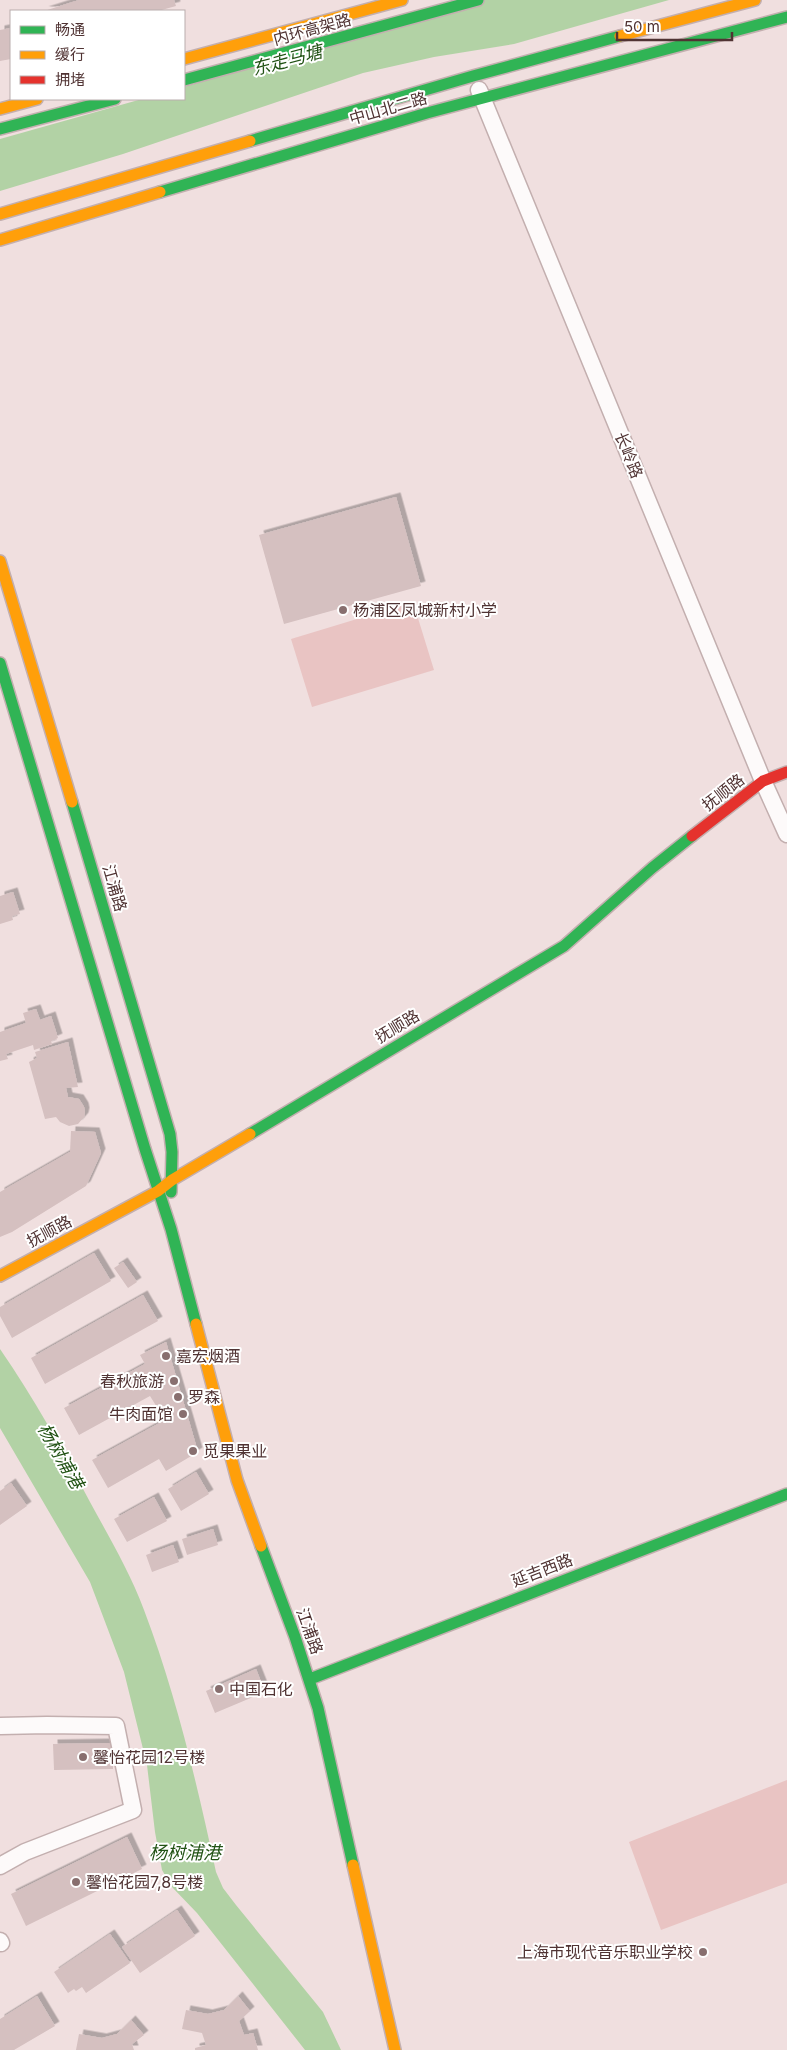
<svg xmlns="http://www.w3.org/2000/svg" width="787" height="2050" font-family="Inter,'Noto Sans SC',sans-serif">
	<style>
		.green { fill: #e9c4c3 }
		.water { fill: #b2d2a5 }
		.building { fill: #d5c0c0; filter: url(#shadow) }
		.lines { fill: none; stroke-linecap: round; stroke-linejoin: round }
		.street-casing { stroke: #c3afaf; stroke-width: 19 }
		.fast-casing { stroke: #c3afaf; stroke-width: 14 }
		.slow-casing { stroke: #c3afaf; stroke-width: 14 }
		.jam-casing { stroke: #c3afaf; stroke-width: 14 }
		.street { stroke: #fdfafa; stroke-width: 16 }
		.fast { stroke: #30b455; stroke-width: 11 }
		.slow { stroke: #ff9f0a; stroke-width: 11 }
		.jam { stroke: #e5322d; stroke-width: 11 }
		.poi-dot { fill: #886f6f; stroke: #fff; stroke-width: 2 }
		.labels { text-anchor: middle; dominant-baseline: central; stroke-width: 4; stroke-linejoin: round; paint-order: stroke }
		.street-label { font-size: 16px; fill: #503333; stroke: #fff }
		.poi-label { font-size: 16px; fill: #503333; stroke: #fff; text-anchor: start }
		.water-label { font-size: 18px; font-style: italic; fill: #215214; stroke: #fff }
	</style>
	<defs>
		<filter id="shadow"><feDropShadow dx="4.5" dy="-4.5" stdDeviation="0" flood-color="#0004"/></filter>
	</defs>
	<rect width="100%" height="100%" fill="#f0dfdf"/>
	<path class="green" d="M413,602L434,670L312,707L291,639Z
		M787,1780V1883L661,1930L629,1842Z"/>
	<path class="water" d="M482,0H669L514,44L434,57L363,73L123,154L0,191V139L142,99H184V87Z
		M0,1349C34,1398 62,1449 90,1502C109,1537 130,1572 144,1610C176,1694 197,1784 216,1872L223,1888L236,1905L323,2012L341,2050H305L197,1913L172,1887L162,1870L155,1832L147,1765L124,1672L90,1582L0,1428Z"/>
	<path class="building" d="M79,0H174L176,6L158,11H44Z
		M11,28V59L0,61V30Z
		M396,497L421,586L284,624L259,535Z
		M13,892L20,914L12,916L13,920L0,924V896Z
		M36,1009L40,1020L51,1016L58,1038L51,1041L52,1044L34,1050L33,1045L6,1054L8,1059L0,1061V1032L26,1023L23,1013Z
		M68,1042L78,1087L66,1088L68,1097L79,1099L84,1107L85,1112L84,1117L78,1124L69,1126L60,1122L56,1117L45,1119L29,1062L37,1058L35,1052Z
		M71,1131L95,1132L101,1153L86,1186L12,1232L0,1237V1192L70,1152Z
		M94,1253L111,1281L12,1338L0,1316V1307Z
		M123,1262L137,1282L128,1288L114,1268Z
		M143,1295L158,1321L45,1384L31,1358Z
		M166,1342L198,1452L166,1471L159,1459L108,1488L92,1460L165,1420L150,1396L79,1435L64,1408L145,1364L140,1355Z
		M196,1472L209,1494L181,1511L168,1489Z
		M11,1483L27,1506L0,1525V1491Z
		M154,1497L167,1521L127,1542L114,1519Z
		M213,1529L218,1545L187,1555L182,1539Z
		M173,1545L179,1562L152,1572L146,1555Z
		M256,1669L265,1692L215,1713L206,1691Z
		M112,1743L113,1769L54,1770L53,1744Z
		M127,1837L142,1869L26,1926L11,1894Z
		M177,1910L195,1936L140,1973L122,1947Z
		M110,1934L130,1963L86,1993L82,1987L76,1991L74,1989L68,1993L54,1972Z
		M37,1996L55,2026L14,2050H0V2019Z
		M238,1996L250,2011L239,2021L244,2035L253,2033L258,2050H195V2048L206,2045L202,2033L182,2029L186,2010L208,2014L224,2010Z
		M131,2020L144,2035L132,2044L134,2050H76L79,2034L102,2038L117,2034Z"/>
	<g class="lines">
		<g class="street-casing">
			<path id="street" d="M479,90L763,781L787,834
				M0,1726L47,1725L116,1726L133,1810L25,1852L0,1866
				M0,1941L1,1943"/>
		</g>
		<g class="fast-casing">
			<path id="fast" d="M184,80L478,0
				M0,129L115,99
				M250,141L473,76L620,36
				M160,192L427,113L787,17
				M0,663L145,1149L171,1229L196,1324
				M72,802L170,1134L172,1152L171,1192
				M250,1134L564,946L652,868L692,836
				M261,1546L295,1637L318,1708L353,1865
				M310,1679L787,1494"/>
		</g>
		<g class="slow-casing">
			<path id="slow" d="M620,36L755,0
				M184,59L402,0
				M0,109L37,99
				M0,214L250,141
				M0,240L160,192
				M0,561L72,802
				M0,1276L158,1191L172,1180L250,1134
				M196,1324L237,1480L261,1546
				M353,1865L395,2050"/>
		</g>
		<g class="jam-casing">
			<path id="jam" d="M692,836L763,781L787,772"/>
		</g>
		<use href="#street" class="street"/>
		<use href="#fast" class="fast"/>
		<use href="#slow" class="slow"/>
		<use href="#jam" class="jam"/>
	</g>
	<g class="poi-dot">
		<circle cx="343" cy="610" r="5"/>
		<circle cx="166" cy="1356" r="5"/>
		<circle cx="174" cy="1381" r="5"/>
		<circle cx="178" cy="1397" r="5"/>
		<circle cx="183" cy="1414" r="5"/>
		<circle cx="193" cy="1451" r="5"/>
		<circle cx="219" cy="1689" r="5"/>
		<circle cx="83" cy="1757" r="5"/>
		<circle cx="76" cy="1882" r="5"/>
		<circle cx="703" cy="1952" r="5"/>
	</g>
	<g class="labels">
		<g class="street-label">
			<text transform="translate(312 29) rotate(-15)">内环高架路</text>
			<text transform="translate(388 108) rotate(-16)">中山北二路</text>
			<text transform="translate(629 455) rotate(68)">长岭路</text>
			<text transform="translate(723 792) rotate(-38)">抚顺路</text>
			<text transform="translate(115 888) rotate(74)">江浦路</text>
			<text transform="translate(397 1026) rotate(-31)">抚顺路</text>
			<text transform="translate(49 1231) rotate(-28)">抚顺路</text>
			<text transform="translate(542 1570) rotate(-21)">延吉西路</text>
			<text transform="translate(310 1631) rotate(70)">江浦路</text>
		</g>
		<g class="poi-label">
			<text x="353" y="610">杨浦区凤城新村小学</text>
			<text x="176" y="1356">嘉宏烟酒</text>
			<text x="164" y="1381" text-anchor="end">春秋旅游</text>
			<text x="188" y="1397">罗森</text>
			<text x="173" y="1414" text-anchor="end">牛肉面馆</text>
			<text x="203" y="1451">觅果果业</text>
			<text x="229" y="1689">中国石化</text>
			<text x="93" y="1757">馨怡花园12号楼</text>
			<text x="86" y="1882">馨怡花园7,8号楼</text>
			<text x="693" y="1952" text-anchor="end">上海市现代音乐职业学校</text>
		</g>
		<g class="water-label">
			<text transform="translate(287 60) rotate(-15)">东走马塘</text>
			<text transform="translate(61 1456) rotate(60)">杨树浦港</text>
			<text x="185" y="1852">杨树浦港</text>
		</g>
	</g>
	<rect x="10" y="10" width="175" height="90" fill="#ffffff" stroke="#b9adad"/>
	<rect x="20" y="26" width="25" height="8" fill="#30b455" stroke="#b9adad"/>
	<text x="55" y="35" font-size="15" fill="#503333">畅通</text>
	<rect x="20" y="51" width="25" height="8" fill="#ff9f0a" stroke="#b9adad"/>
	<text x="55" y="60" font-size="15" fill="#503333">缓行</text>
	<rect x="20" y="76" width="25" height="8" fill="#e5322d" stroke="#b9adad"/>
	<text x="55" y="85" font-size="15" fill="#503333">拥堵</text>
	<path d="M617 32v8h115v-8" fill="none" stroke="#503333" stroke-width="2.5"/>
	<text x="624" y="32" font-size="15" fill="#503333" stroke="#ffffff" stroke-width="4" paint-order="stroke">50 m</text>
</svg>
